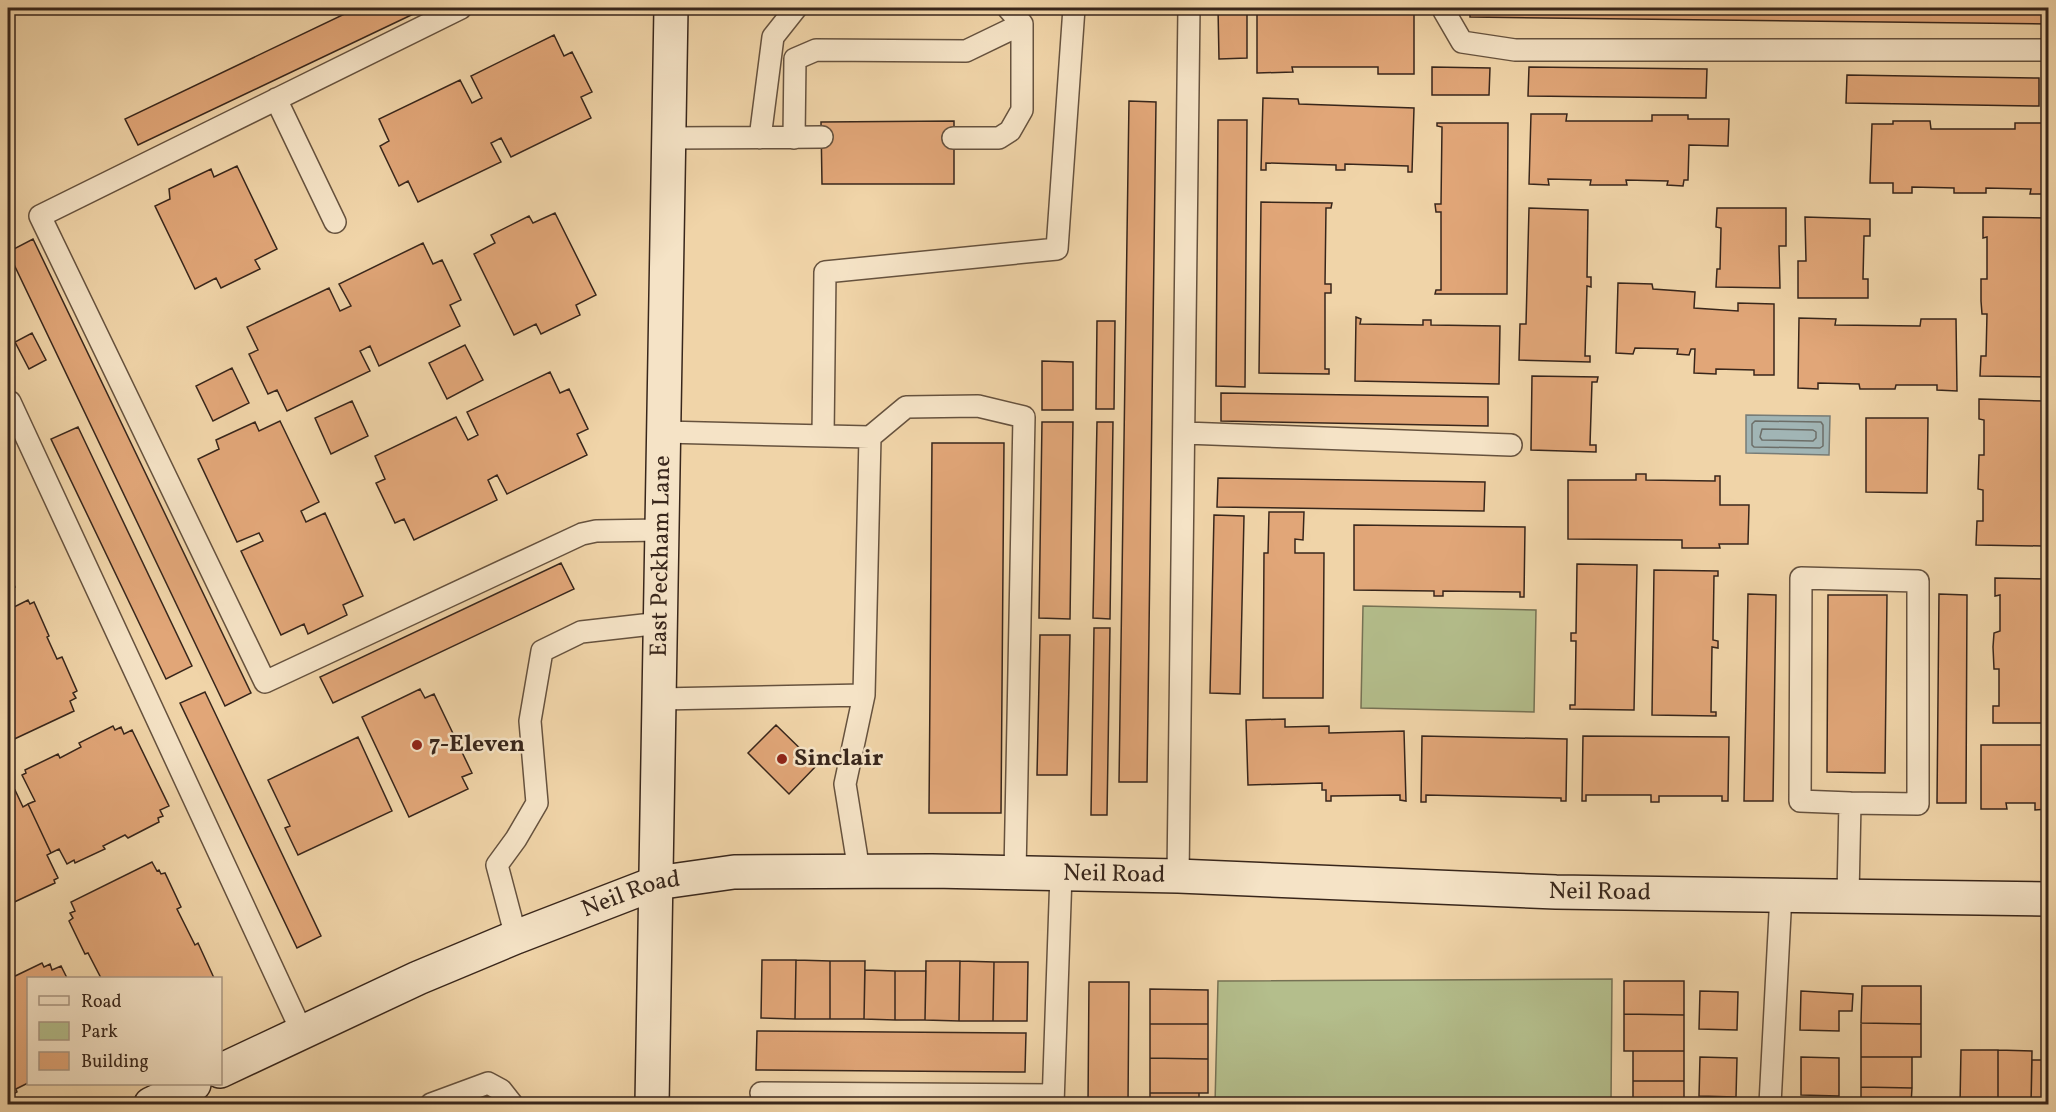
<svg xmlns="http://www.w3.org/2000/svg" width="2056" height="1112" font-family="Vollkorn,serif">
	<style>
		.green { fill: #b4be8c; stroke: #767254; stroke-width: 1.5 }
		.water { fill: #a1b5b5; stroke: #777c77; stroke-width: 1.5 }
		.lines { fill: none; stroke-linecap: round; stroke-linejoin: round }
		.shore { stroke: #6c6e68; stroke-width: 1.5 }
		.building { fill: #e1a678; stroke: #38261b; stroke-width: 1.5 }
		.lane-casing { stroke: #66523e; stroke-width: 24 }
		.secondary-casing { stroke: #38261b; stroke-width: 36 }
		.lane { stroke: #f5e3c6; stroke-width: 21 }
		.secondary { stroke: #f5e3c6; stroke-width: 33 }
		.poi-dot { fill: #8f2418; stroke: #f5e3c6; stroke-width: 2 }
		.labels { text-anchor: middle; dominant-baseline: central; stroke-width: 5; stroke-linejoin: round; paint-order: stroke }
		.street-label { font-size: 24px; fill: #38261b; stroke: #f5e3c6 }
		.poi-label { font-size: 24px; font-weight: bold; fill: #38261b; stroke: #f5e3c6; text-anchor: start }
	</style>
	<rect width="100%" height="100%" fill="#f0d4a8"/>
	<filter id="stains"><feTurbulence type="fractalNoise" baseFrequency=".00333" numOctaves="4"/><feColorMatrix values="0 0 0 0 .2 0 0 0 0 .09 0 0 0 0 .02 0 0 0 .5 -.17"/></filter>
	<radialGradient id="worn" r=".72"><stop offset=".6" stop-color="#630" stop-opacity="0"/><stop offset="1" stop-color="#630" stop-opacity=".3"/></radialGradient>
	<path class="green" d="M1363,606L1536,610L1534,712L1361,708Z
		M1612,979L1611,1104H1215L1218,981Z"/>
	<path class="water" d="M1746,415L1830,416L1829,455L1746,453Z"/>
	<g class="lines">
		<path class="shore" d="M1755,421L1821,422L1823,425V446L1820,448L1754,447L1752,445V424Z
			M1762,429L1813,430L1816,432V438L1813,441L1762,440L1760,437Z"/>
	</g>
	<path class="building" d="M357,8H426L138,145L125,119Z
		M1218,8H1247V58L1219,59Z
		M1257,8L1414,9V74H1378V67H1292L1293,72L1257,73Z
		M1470,8H2048V24L1470,17Z
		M554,35L564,56L572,52L592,92L581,97L591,118L511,157L501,138L491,143L501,162L418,202L408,181L399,186L380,146L389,141L379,119L460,80L472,103L482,98L471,76Z
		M1432,67L1490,68L1489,95H1432Z
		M1529,67L1707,69L1706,98L1528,96Z
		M1847,75L2039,78V106L1846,103Z
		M1263,98L1298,99L1299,104L1414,108L1412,172H1408V166L1345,164V170H1336V165L1266,163V170H1261Z
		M1129,101L1156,102L1147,782H1119Z
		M1531,114H1567L1566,121H1652V115H1688V119H1729L1728,146L1689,145L1688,180H1684L1683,186L1667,185L1668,181L1626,180L1627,185H1590L1591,180L1548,179L1549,185L1529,184Z
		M1218,120H1247L1245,387L1216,386Z
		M954,121V184H822L821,122Z
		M1893,121H1930L1931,129H2015V123H2048V194H2030L2031,189L1986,188V193H1954V188L1912,187V193H1893V183H1870L1872,124H1893Z
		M1437,123H1508L1507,294H1435L1436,290H1441V212H1436L1435,204H1441L1442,127L1437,126Z
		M237,166L277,249L255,260L260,269L221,288L216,278L195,289L155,206L170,199L169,189L211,169L214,177Z
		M1261,202L1332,203L1331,208H1326L1325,284H1331V293H1325V369H1329V374L1259,373Z
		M1529,208L1588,210L1587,277H1591V287L1587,286L1585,356H1590V362L1519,360L1520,324H1526Z
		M1717,208H1786V246H1779L1780,288L1716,287L1717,269H1720L1721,228L1716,227Z
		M555,213L596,295L576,305L580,315L541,334L536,324L514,335L474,254L495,243L491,235L529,216L533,223Z
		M1805,217L1870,219V236H1864L1863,279H1868V298H1798V261H1806Z
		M1983,217L2048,218L2046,340H2048V377L1980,376L1981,356H1986L1987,314H1982L1981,301V279H1987V237L1983,238Z
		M33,239L251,693L225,706L8,252Z
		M423,243L433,264L442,260L461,300L450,305L460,326L379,366L370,346L360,351L370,371L287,411L277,390L268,394L249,354L258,350L247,327L329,288L340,311L351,306L339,284Z
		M1618,283L1652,284L1653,289L1695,292L1694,308L1738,311V303L1774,304V375H1754V370L1716,369V374L1694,373L1695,349H1691L1689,355L1677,354L1678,349L1635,348L1633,354L1616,353Z
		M1356,317L1361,319L1360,324L1423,325V320H1431V325L1500,326L1499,384L1355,381Z
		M1799,318L1836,319L1835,325L1920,326L1921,319H1956L1957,391L1937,390V385H1896L1895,389H1860L1859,384L1818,383V389L1798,388Z
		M1097,321H1115L1114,409H1096Z
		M32,333L46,360L29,369L15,342Z
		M465,345L483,380L447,399L429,363Z
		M1042,361L1073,362V410H1042Z
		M232,368L249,403L213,421L196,386Z
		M550,372L560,393L569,389L588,429L577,434L587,455L507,494L497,475L488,480L497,500L414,540L404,519L395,523L376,483L385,479L375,456L456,417L468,440L478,435L467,412Z
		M1532,376L1598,377L1597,382H1592L1590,445H1596V452L1531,450Z
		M1221,393L1488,397V426L1221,421Z
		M1979,399L2044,401L2042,546L1976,545L1977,521H1983V490L1978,489L1979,455H1984V420L1979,419Z
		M352,401L368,436L331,454L315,418Z
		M1866,418H1928L1927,493L1866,492Z
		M280,421L319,502L301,511L306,522L325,513L363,596L343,605L347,615L308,634L304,624L281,635L241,551L263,541L259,533L237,542L198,459L219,449L216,440L255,422L259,431Z
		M1042,422H1073L1070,619L1039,618Z
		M1097,422H1113L1110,619L1093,618Z
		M78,427L192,666L166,679L51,439Z
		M932,443H1004L1001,813H929Z
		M1636,474H1646V480L1715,481V476H1720V505H1749L1748,544H1719L1720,548H1682V540L1568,539V480H1636Z
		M1218,478L1485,482L1484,511L1217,507Z
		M1269,512H1304L1303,540L1295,539V553H1324L1323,698H1263L1264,553H1268Z
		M1214,515L1244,516L1240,694L1210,693Z
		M1354,525L1525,527L1524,597H1520V592L1443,591V596H1434V591L1354,590Z
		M561,563L574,589L333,703L320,677Z
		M1577,564L1637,565L1634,710L1570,709V705H1575L1576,641H1571V633H1576Z
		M1654,570L1718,571V576H1714L1713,640L1718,641V648L1712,647L1711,712H1716V716L1652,715Z
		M8,571L15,587L11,588L14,593L8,596Z
		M1995,578L2048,579V723H1993V706H1999V669H1994L1993,647L1994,633L2000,631V595L1995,596Z
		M1748,594L1776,595L1773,801H1744Z
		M1939,594L1967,595L1966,803H1937Z
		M1828,595H1887L1885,773L1827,772Z
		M28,600L30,604L34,602L49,636L47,637L57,659L62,657L77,691L73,693L76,698L70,701L74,711L8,742V610Z
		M1094,628H1110L1107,815H1091Z
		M1040,635H1070L1067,775H1037Z
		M420,689L425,698L434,694L472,773L462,777L468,789L409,817L362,717Z
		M205,692L321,936L297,948L180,703Z
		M1285,719V727L1329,726V733L1404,731L1406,801L1400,800V795L1331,796V801H1326V790H1322V783L1248,785L1246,720Z
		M776,725L817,765L789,794L748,753Z
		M113,726L115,730L121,727L124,734L132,730L169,806L160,810L163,816L158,818L159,822L128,838L125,835L103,846L105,849L75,863L74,860L67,864L59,849L51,853L28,804L35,801L22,775L26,773L25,770L58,754L60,758L81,747L79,743Z
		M1422,736L1567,739L1566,801H1561V798L1426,795V802H1421Z
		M1583,736L1729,737L1728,801H1722V796H1659V802H1651V795H1586V801H1582Z
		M358,737L392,811L298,855L285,828L290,826L268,780Z
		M1981,745H2048V809L2035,810V803H2006L2007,809H1981Z
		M8,790L9,793L15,790L23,807L28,804L51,853L47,855L58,878L54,880L55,883L8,905Z
		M152,862L157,871L159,870L161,874L165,873L181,907L177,909L195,945L198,943L214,978H101L88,953L85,954L69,921L73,918L70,913L75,911L71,902Z
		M762,960H796L795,1019L761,1018Z
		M796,960L830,961V1019H795Z
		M830,961H865L864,1019H830Z
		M926,961H960L959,1021L925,1020Z
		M960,961L994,962L993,1021H959Z
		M994,962H1028L1027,1021H993Z
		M42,963L44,967L50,964L52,970L61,966L67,978H28V1083L16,1089L17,1092L8,1097V983L10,982L9,979Z
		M865,970L895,971V1020L864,1019Z
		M895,971H926L925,1020H895Z
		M1624,981H1684V1015L1624,1014Z
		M1089,982H1129L1128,1104H1088Z
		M1862,986H1921V1024L1861,1023Z
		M1150,989L1208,990V1024H1150Z
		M1700,991L1738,992L1737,1030L1699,1029Z
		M1801,991L1853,994L1852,1011H1839V1031L1800,1030Z
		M1624,1014L1684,1015V1051H1624Z
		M1861,1023L1921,1024V1057H1861Z
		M1150,1024H1208V1059L1150,1058Z
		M757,1031L1026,1033L1025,1072L756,1070Z
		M1961,1050H1998V1104H1960Z
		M1998,1050L2032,1051L2031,1104H1998Z
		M1633,1051H1684V1081H1633Z
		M1700,1057L1737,1058L1736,1097L1699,1096Z
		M1801,1057L1839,1058V1096L1801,1095Z
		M1861,1057H1912V1088L1861,1087Z
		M1150,1058L1208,1059V1093H1150Z
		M2032,1060H2048V1104H2031Z
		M1633,1081H1684V1104H1633Z
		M1861,1087L1912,1088L1911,1104H1861Z
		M1150,1093H1199V1104H1150Z"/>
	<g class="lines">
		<g class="lane-casing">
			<path id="lane" d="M461,8L40,216L265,682L582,534L596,531L662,530
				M1444,8V11L1462,42L1515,50H2048
				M276,99L335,222
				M669,138L822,137
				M760,138L773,37L796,8
				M794,138L795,59L816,50L966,51L1022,24
				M953,138H999L1010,131L1022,110V24L1008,8
				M8,403L10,402L302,1032
				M664,432L870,437L864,695L845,784L859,871
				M1185,433L1511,445
				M823,436L825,272L1057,249L1074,8
				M870,437L906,407L978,406L1024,417L1015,873
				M659,699L864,695
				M1178,876L1189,8
				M1848,895L1850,803L1918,804V581L1801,578L1800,801L1850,803
				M516,937L497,865L516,839L537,803L530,721L542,651L581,632L661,623
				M761,1093L1053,1095
				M431,1104L488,1083L501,1090L512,1104
				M1053,1104L1061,874
				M1770,1104L1781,894"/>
		</g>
		<g class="secondary-casing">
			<g id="secondary">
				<path id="s1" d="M220,1071L418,978L516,937L656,883L734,872L932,871L1178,876L1556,892L2048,899"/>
				<path d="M151,1104L194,1084"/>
				<path id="s2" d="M652,1104L671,8"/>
			</g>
		</g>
		<use href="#lane" class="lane"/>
		<use href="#secondary" class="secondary"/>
	</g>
	<g class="poi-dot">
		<circle cx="417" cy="745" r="6"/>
		<circle cx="782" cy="759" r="6"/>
	</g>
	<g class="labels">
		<g class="street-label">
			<text stroke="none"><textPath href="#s2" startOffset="548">East Peckham Lane</textPath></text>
			<text stroke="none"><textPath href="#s1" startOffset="934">Neil Road</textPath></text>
			<text stroke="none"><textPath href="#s1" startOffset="1420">Neil Road</textPath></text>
			<text stroke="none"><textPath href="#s1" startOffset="448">Neil Road</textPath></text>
		</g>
		<g class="poi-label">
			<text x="429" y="745">7-Eleven</text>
			<text x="794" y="759">Sinclair</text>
		</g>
	</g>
	<rect width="2056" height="1112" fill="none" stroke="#f0d4a8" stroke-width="30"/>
	<rect x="9" y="9" width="2038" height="1094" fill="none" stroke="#38261b" stroke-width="3"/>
	<rect x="15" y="15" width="2026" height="1082" fill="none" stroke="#38261b" stroke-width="1.5"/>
	<rect x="27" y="977" width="195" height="108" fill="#f5e3c6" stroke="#a99782" stroke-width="1.5"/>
	<rect x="39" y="996" width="30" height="9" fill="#f5e3c6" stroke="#a99782" stroke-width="1.5"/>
	<text x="81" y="1007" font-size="18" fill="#38261b">Road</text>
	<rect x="39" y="1022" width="30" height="18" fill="#b4be8c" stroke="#a99782" stroke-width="1.5"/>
	<text x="81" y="1037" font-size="18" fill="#38261b">Park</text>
	<rect x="39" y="1052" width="30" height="18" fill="#e1a678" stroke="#a99782" stroke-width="1.5"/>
	<text x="81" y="1067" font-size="18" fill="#38261b">Building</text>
	<rect width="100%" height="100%" filter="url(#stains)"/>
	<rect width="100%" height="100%" fill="url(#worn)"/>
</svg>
